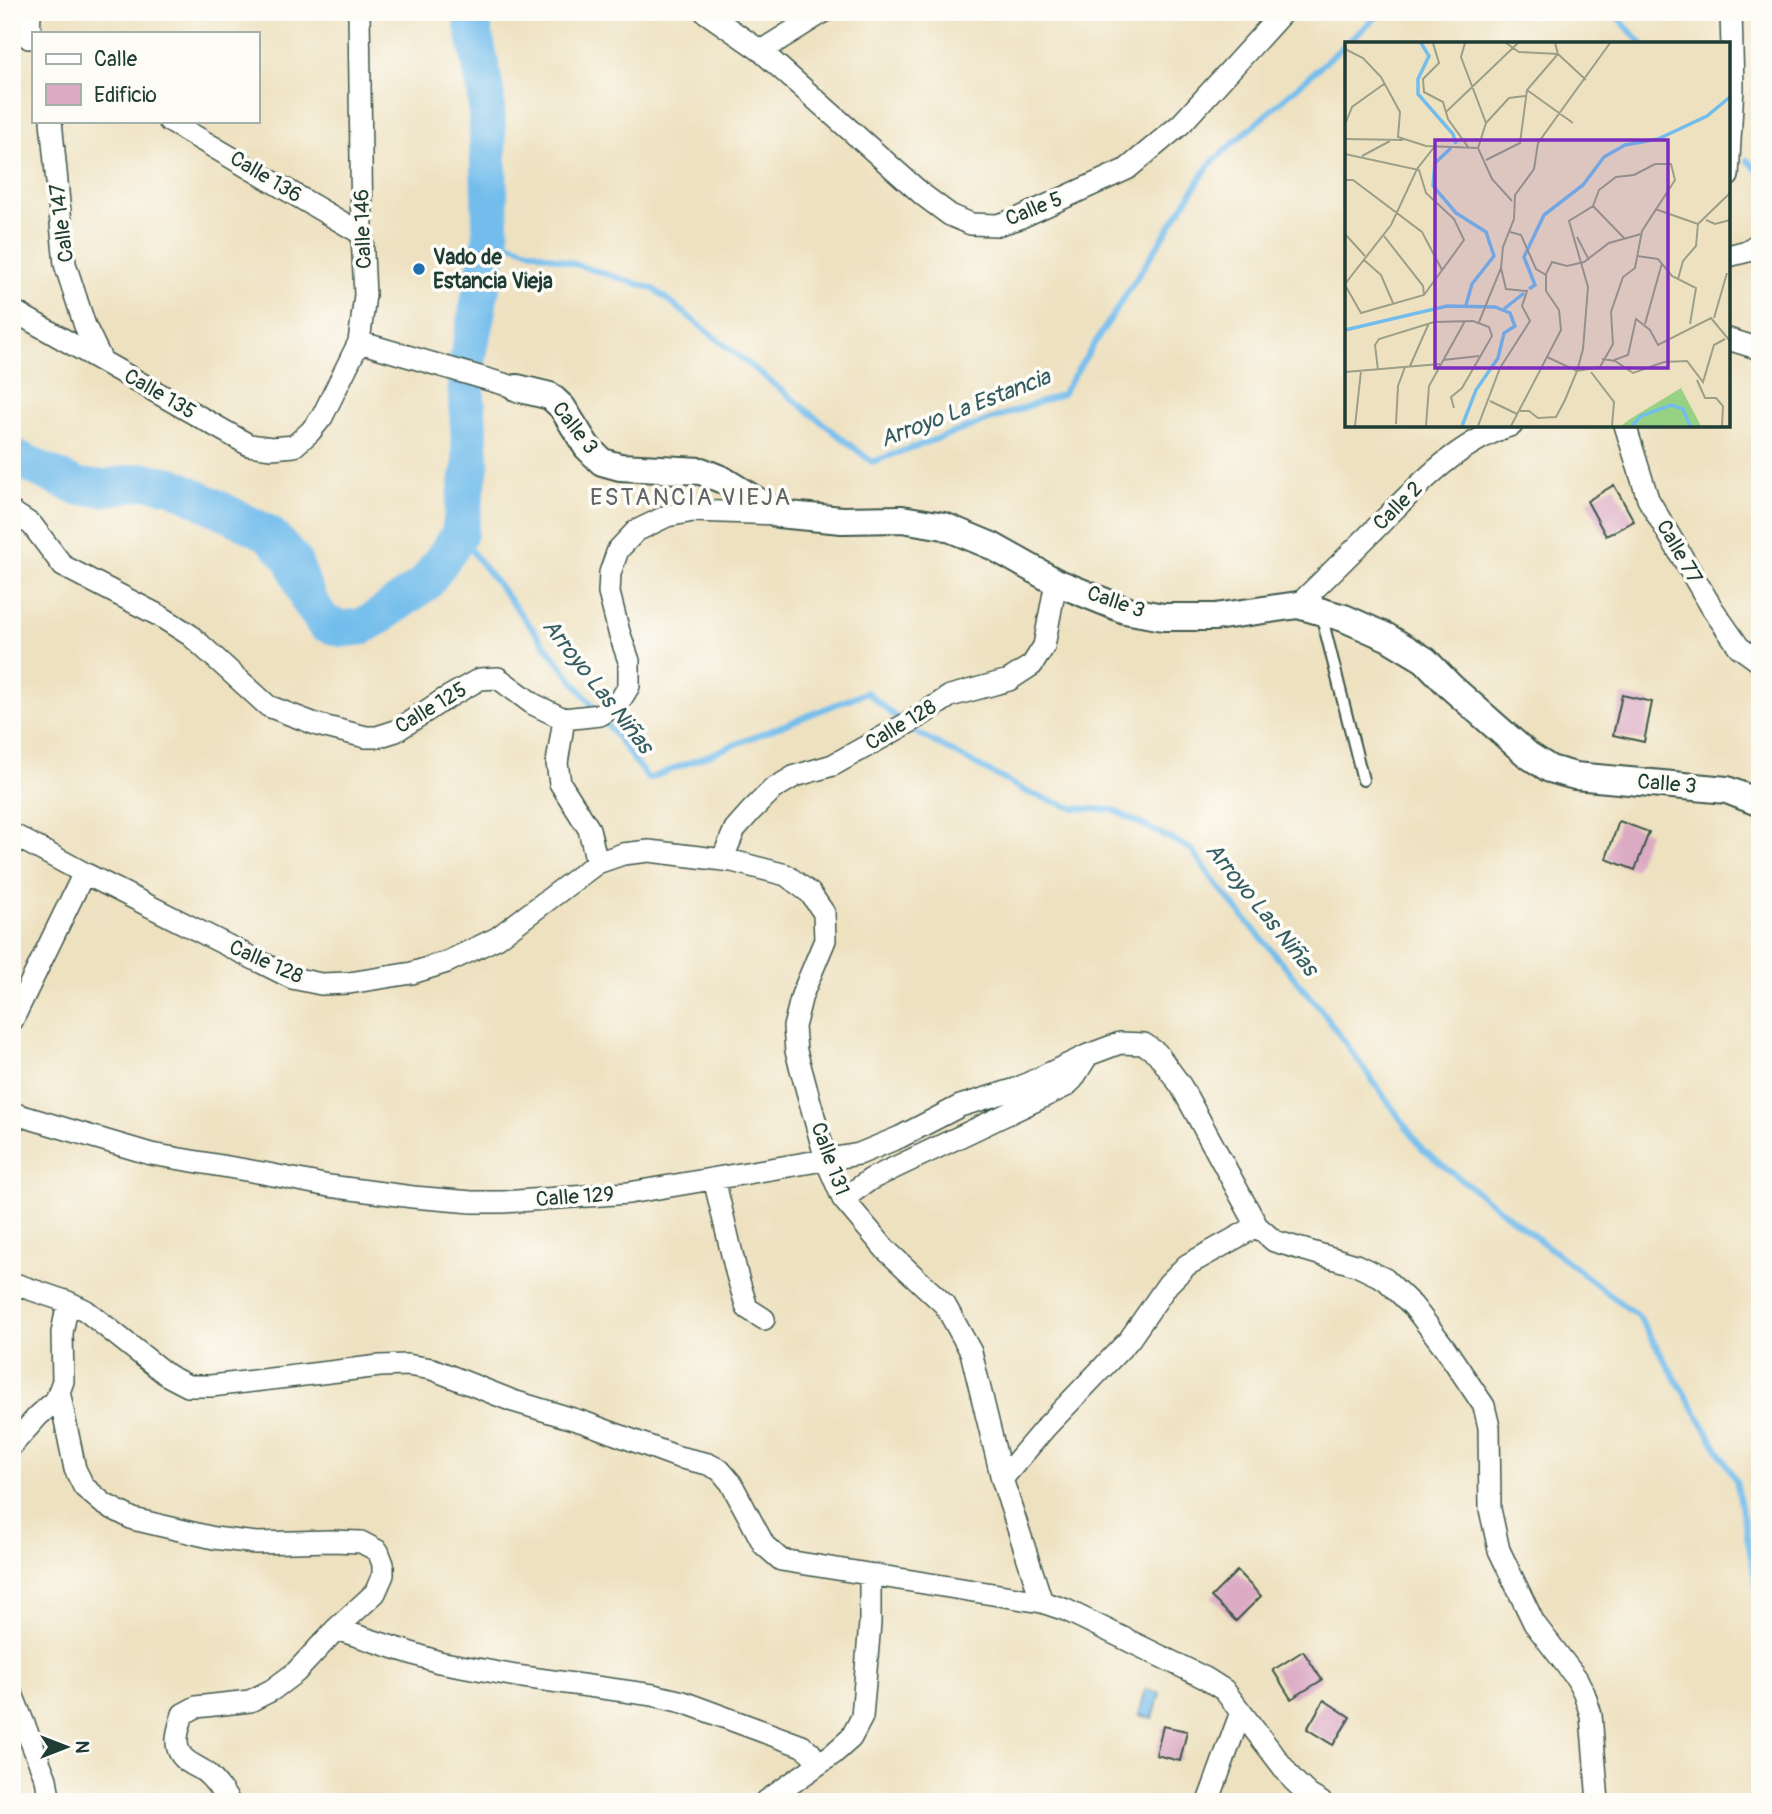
<svg xmlns="http://www.w3.org/2000/svg" width="1772" height="1814" font-family="Pangolin,sans-serif">
	<style>
		.water { fill: #73bdec; stroke: #497d90; stroke-width: 2 }
		.lines { fill: none; stroke-linecap: round; stroke-linejoin: round }
		.stream { stroke: #73bdec; stroke-width: 6 }
		.river { stroke: #73bdec; stroke-width: 37 }
		.building { fill: #dbabc4 }
		.service-casing { stroke: #3e5649; stroke-width: 14 }
		.minor-casing { stroke: #3e5649; stroke-width: 24 }
		.tertiary-casing { stroke: #3e5649; stroke-width: 30 }
		.service { stroke: #fff; stroke-width: 10 }
		.minor { stroke: #fff; stroke-width: 21 }
		.tertiary { stroke: #fff; stroke-width: 26 }
		.poi-dot { fill: #1f6fb2; stroke: #fdfcf7; stroke-width: 2.5 }
		.labels { text-anchor: middle; dominant-baseline: central; stroke-width: 7; stroke-linejoin: round; paint-order: stroke }
		.street-label { font-size: 21px; fill: #1f3d34; stroke: #fdfcf7 }
		.poi-label { font-size: 21px; font-weight: bold; fill: #1f3d34; stroke: #fdfcf7; text-anchor: start }
		.water-label { font-size: 23px; font-style: italic; fill: #345d62; stroke: #fdfcf7 }
		.quarter-label { font-size: 24px; letter-spacing: 2px; fill: #616466; stroke: #fdfcf7 }
		.inset-river { fill: none; stroke: #73bdec; stroke-width: 3.5 }
		.inset-road { fill: none; stroke: #9b9f88; stroke-width: 2 }
		.view { fill: #7b2cbf; fill-opacity: 0.15; stroke: #7b2cbf; stroke-width: 3.5 }
		.inset-edge { fill: none; stroke: #1f3d34; stroke-width: 3.5 }
	</style>
	<rect width="100%" height="100%" fill="#fdfcf7"/>
	<filter id="ink" filterUnits="userSpaceOnUse"><feTurbulence type="fractalNoise" baseFrequency=".0143" numOctaves="2"/><feDisplacementMap in="SourceGraphic" scale="14" xChannelSelector="R" yChannelSelector="G"/><feConvolveMatrix kernelMatrix="1 2 1 2 8 2 1 2 1" color-interpolation-filters="sRGB"/></filter>
	<filter id="wash" filterUnits="userSpaceOnUse"><feTurbulence type="fractalNoise" baseFrequency=".00686" numOctaves="4" result="noise"/><feDisplacementMap in="SourceGraphic" scale="28" xChannelSelector="R" yChannelSelector="G"/><feGaussianBlur stdDeviation="1.57" result="paint"/><feColorMatrix in="noise" values="0 0 0 0 0 0 0 0 0 0 0 0 0 0 0 0 0 1.4 0 .05"/><feComposite in="paint" operator="in"/></filter>
	<g filter="url(#wash)">
		<rect width="100%" height="100%" fill="#eee1c0"/>
		<path class="water" d="M1146,1689L1160,1693L1153,1719L1139,1715Z"/>
		<g class="lines">
			<path class="stream" d="M1613,12L1642,44
				M1747,160L1760,173
				M491,238L654,289L872,462L1062,394L1210,164L1382,12
				M459,535L600,715L648,779L867,692L900,721
				M908,728L1031,794L1073,808L1113,810L1191,849L1217,885L1322,1011L1423,1150L1639,1317L1736,1480L1760,1603"/>
			<path class="river" d="M12,456L77,487L103,488L144,481L171,485L269,534L293,560L308,599L324,623L342,629L361,627L380,616L426,583L459,535L471,463L465,374L491,238L486,92L470,12"/>
		</g>
		<g id="blocks">
			<path class="building" d="M1614,485L1634,521L1606,536L1587,501Z
				M1622,695L1652,702L1644,742L1613,735Z
				M1619,821L1649,832L1635,870L1606,859Z
				M1237,1571L1261,1596L1236,1621L1211,1597Z
				M1303,1651L1322,1680L1291,1699L1273,1670Z
				M1324,1700L1350,1717L1333,1745L1307,1729Z
				M1163,1726L1187,1731L1180,1761L1156,1755Z"/>
		</g>
	</g>
	<g filter="url(#ink)">
		<use href="#blocks" fill-opacity="0" stroke="#3e5649" stroke-width="2"/>
		<g class="lines">
			<g class="service-casing">
				<path id="service" d="M1321,614L1363,780"/>
			</g>
			<g class="minor-casing">
				<path id="minor" d="M705,12L761,51L923,195L950,215L971,224L997,225L1017,219L1127,169L1181,124L1283,12
					M29,38L30,12
					M761,51L823,12
					M51,121L65,264L85,326L102,361
					M169,121L362,234
					M1728,176L1733,87L1731,12
					M1728,256L1748,251L1760,242
					M12,310L249,445L272,448L294,446L310,432L322,417L359,342L365,295L362,234L359,12
					M1728,339L1760,349
					M359,342L517,388
					M1625,425L1648,499L1712,608L1739,647L1760,662
					M12,512L32,525L63,566L160,616L190,635L268,706L318,725L366,737H377L396,731L443,700L480,679L498,678L533,704L564,719L600,715L618,704L629,686V661L619,632L609,593L610,573L618,550L636,531L667,516L693,511L778,514
					M1298,605C1325,579 1352,552 1379,525C1417,486 1458,442 1512,425
					M564,719L557,763L560,783L589,829L597,863
					M12,834L84,873L292,978L321,984L349,983L412,973L447,962L497,938L597,863L623,854L649,851L732,861L786,875L810,893L824,913L825,940L802,995L794,1027L796,1051L826,1160L843,1199L886,1250L945,1305L971,1352L1002,1479L1042,1602
					M722,860L735,829L751,811L773,789L795,776L833,765L917,718L950,696L1009,680L1032,665L1044,646L1056,582
					M12,1021L84,873
					M12,1113L151,1154L263,1173L329,1186L413,1197L472,1202H503L629,1193L859,1154L900,1137L960,1106L1016,1089L1088,1055L1120,1043L1144,1044L1157,1053L1181,1086L1257,1226L1274,1241L1356,1265L1385,1279L1413,1306L1445,1348L1484,1406L1489,1427L1490,1509L1499,1550L1534,1623L1577,1679L1584,1693L1591,1715L1598,1802
					M714,1179L737,1275L747,1308L764,1319
					M843,1199L871,1179L1066,1086L1073,1079L1088,1055
					M12,1283L68,1302L85,1310L167,1375L188,1386H211L380,1366L407,1365L432,1369L513,1401L583,1422L678,1457L708,1464L720,1470L731,1483L764,1545L781,1560L1042,1602L1066,1610L1205,1678L1224,1690L1293,1780L1309,1795L1321,1802
					M59,1391L75,1469L84,1487L104,1504L133,1519L214,1538L256,1543L330,1541L361,1542L378,1551L383,1564V1575L375,1593L336,1629L296,1672L272,1690L250,1701L196,1707L183,1714C178,1730 171,1748 186,1760C191,1765 199,1767 205,1772C215,1780 222,1791 229,1802
					M12,1445L38,1416L56,1400L63,1381L62,1333L68,1302
					M1002,1479L1045,1428L1129,1340L1168,1284L1187,1265L1257,1226
					M336,1629L439,1662L516,1676L653,1695L683,1702L802,1746L810,1752L819,1764
					M12,1694L46,1779L50,1802
					M765,1802L833,1754L851,1738L862,1717L870,1623V1575
					M1208,1802L1241,1712"/>
			</g>
			<g class="tertiary-casing">
				<path id="tertiary" d="M517,388L550,396L562,407L587,447L602,462L620,467L701,471L723,480L778,514L842,520L902,519L944,526L992,546L1056,582L1125,610L1163,617H1215L1298,605L1344,618L1387,637L1425,660L1450,686L1528,755L1550,769L1575,776L1727,790L1760,803"/>
			</g>
			<use href="#service" class="service"/>
			<use href="#minor" class="minor"/>
			<use href="#tertiary" class="tertiary"/>
		</g>
	</g>
	<circle class="poi-dot" cx="419" cy="269" r="7"/>
	<g class="labels">
		<g class="street-label">
			<text transform="translate(266 177) rotate(31)">Calle 136</text>
			<text transform="translate(1034 209) rotate(-22)">Calle 5</text>
			<text transform="translate(62 223) rotate(-97)">Calle 147</text>
			<text transform="translate(363 229) rotate(-92)">Calle 146</text>
			<text transform="translate(160 394) rotate(30)">Calle 135</text>
			<text transform="translate(575 428) rotate(52)">Calle 3</text>
			<text transform="translate(1398 506) rotate(-45)">Calle 2</text>
			<text transform="translate(1679 552) rotate(60)">Calle 77</text>
			<text transform="translate(1116 602) rotate(19)">Calle 3</text>
			<text transform="translate(431 708) rotate(-31)">Calle 125</text>
			<text transform="translate(901 725) rotate(-31)">Calle 128</text>
			<text transform="translate(1667 784) rotate(5)">Calle 3</text>
			<text transform="translate(266 962) rotate(24)">Calle 128</text>
			<text transform="translate(830 1159) rotate(70)">Calle 131</text>
			<text transform="translate(575 1197) rotate(-4)">Calle 129</text>
		</g>
		<g class="poi-label">
			<text x="433" y="257">Vado de<tspan x="433" dy="24">Estancia Vieja</tspan></text>
		</g>
		<g class="water-label">
			<text transform="translate(965 408) rotate(-21)">Arroyo La Estancia</text>
			<text transform="translate(598 686) rotate(52)">Arroyo Las Niñas</text>
			<text transform="translate(1262 909) rotate(51)">Arroyo Las Niñas</text>
		</g>
		<g class="quarter-label">
			<text x="691" y="497">ESTANCIA VIEJA</text>
		</g>
	</g>
	<g transform="translate(1345 42)">
		<rect width="385" height="385" fill="#eee1c0"/>
		<path d="M336,346L356,384H276L285,377Z" fill="#97d184"/>
		<path class="inset-river" d="M76,1L84,14L73,37V52L108,92L111,102M106,106L90,121L88,144L111,171L141,190L149,214L127,242L121,263M184,247L190,243L179,215L199,173L238,143L259,115L280,103L313,97L362,74L385,55M159,267L179,251M0,288L102,264L150,265L165,271L170,284L159,291L153,316L131,348L117,384M287,384L296,374L326,363L338,367L345,384"/>
		<path class="inset-road" d="M88,1L94,21L78,37L79,50L98,60L103,77L123,105M120,1L116,15L141,81L133,106M161,1L174,10L213,12L241,38M0,7L18,16L36,35L55,70L53,95L81,104L133,106L147,137L167,159M182,48L228,81M101,70L173,1M1,80L7,65L39,42M141,81L164,56L180,54M0,97L58,98M0,112L74,128L81,151L109,177L119,198L79,253L16,271L0,243M17,114L45,99M141,118L175,101L182,48L213,12L210,1M0,138H8L77,190L97,228M248,164L280,197M310,167L353,182L385,151M361,178L370,182L385,178M165,190L176,193L191,227L201,233M0,192L20,214M39,194L78,244L79,253M232,195L244,218M292,214L313,217L327,234L351,246L345,282M19,218L36,233L48,261M333,237L338,219L351,204L353,182M0,242L46,183L72,127L90,104M201,249V232L207,220L222,224L239,220L264,201L296,192M369,276L382,231M134,280L156,226L158,205L169,177L170,153L189,127L193,101L265,1M300,282L317,221M257,317L270,319L288,331L319,320L342,319L358,340L369,303L380,297M98,318L134,314M269,318L283,313L291,277L305,288L313,303L366,276L385,299M65,324L84,281M33,328L30,303L34,297L89,280L128,279L144,285L147,294L117,346L106,355L109,366M0,330L95,322M246,330L269,360L267,384M352,338L360,356H371L378,364L377,384M145,359L172,372M175,369H184L193,376L211,375L220,358L232,329L238,307L243,245L224,179L248,164L254,148L271,135L289,133L310,122H326L330,138L297,189L290,226L278,235L266,270L268,302L255,325L232,329L202,315M51,382L53,344L60,325M10,384L16,329M81,384L84,344L120,279M133,384L155,326L185,279L177,264L182,249L161,247L156,226M166,384L216,288L214,268L201,249"/>
		<path class="view" d="M90,98H323V326H90Z"/>
		<rect width="385" height="385" class="inset-edge"/>
	</g>
	<rect width="1772" height="1814" fill="none" stroke="#fdfcf7" stroke-width="42"/>
	<rect x="32" y="32" width="228" height="91" fill="#fdfcf7" stroke="#a4b0a9" stroke-width="2"/>
	<rect x="46" y="54" width="35" height="10" fill="#ffffff" stroke="#a4b0a9" stroke-width="2"/>
	<text x="94" y="66" font-size="21" fill="#1f3d34">Calle</text>
	<rect x="46" y="84" width="35" height="21" fill="#dbabc4" stroke="#a4b0a9" stroke-width="2"/>
	<text x="94" y="102" font-size="21" fill="#1f3d34">Edificio</text>
	<g transform="translate(66 1747) rotate(90)" stroke="#fdfcf7" stroke-width="5" paint-order="stroke">
	<path d="M0-5L12 26L0 18L-12 26Z" fill="#1f3d34"/>
	<text y="-10" font-size="19" font-weight="bold" text-anchor="middle" fill="#1f3d34">N</text>
	</g>
</svg>
